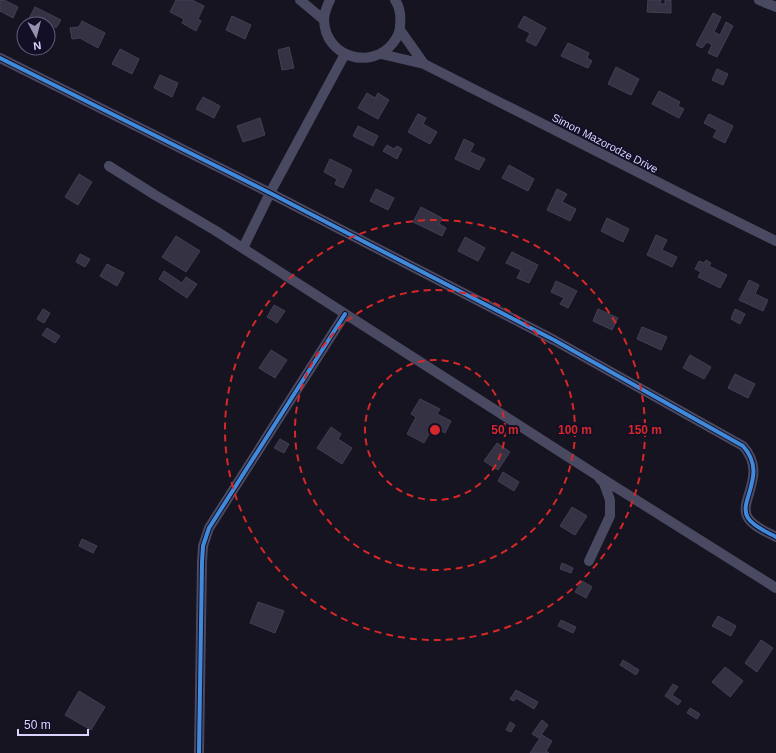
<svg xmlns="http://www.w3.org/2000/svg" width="776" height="753" font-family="Helvetica,sans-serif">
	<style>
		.building { fill: #343243; stroke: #433f54 }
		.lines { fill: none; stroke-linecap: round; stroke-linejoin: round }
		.minor { stroke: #4a4962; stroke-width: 10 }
		.cycleway-casing { stroke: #130f26; stroke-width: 6 }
		.cycleway { stroke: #408adc; stroke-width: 4 }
		.ring { fill: none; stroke: #d62828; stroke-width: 2; stroke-dasharray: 7 5 }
		.labels { text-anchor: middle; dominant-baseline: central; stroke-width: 4; stroke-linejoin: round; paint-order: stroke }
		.street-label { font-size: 11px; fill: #d9d4ff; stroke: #130f26 }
		.centre { fill: #d62828; stroke: #130f26; stroke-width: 2 }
		.ring-label { font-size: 12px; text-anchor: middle; font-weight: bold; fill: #d62828; stroke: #130f26; stroke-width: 4; stroke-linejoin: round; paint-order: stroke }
	</style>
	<rect width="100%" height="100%" fill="#161421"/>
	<path class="building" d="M0,0H4L18,7L13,18L0,11Z
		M176,0H192L204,6L198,19L201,21L196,31L182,23L184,19L170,12Z
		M648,0H661L660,4H665V0H671V13L647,12Z
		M35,7L61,20L56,28L41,20L38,24H26Z
		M713,13L721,17L714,32L720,35L726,22L733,26L717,57L708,53L712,45L707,42L702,48L696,45Z
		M232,16L251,25L245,39L226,30Z
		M524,16L546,28L536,46L526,41L530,33L518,27Z
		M82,21L105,33L98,48L80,38L72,39L70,28L79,27Z
		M568,43L589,53L587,58L592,61L588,68L561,56Z
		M289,47L294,68L282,70L278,50Z
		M120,49L139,59L132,74L112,64Z
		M616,67L639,79L631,95L608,84Z
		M717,69L728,74L723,85L712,80Z
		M160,75L178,83L172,97L154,88Z
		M659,91L680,102L678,106L684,109L679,118L652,104Z
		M367,93L375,98L378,93L389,100L378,119L358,108Z
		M203,97L220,106L214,118L196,109Z
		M418,114L426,118L423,124L437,132L430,144L408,132Z
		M709,114L733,126L725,143L713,137L717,130L704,123Z
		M260,118L265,135L243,142L237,126Z
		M358,126L378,136L373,146L353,136Z
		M464,139L474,144L470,152L485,159L479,170L455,159Z
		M387,145L394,149L397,146L402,149L397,159L383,151Z
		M330,159L352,170L343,188L335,184L337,179L324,172Z
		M509,165L534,179L528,191L502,178Z
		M79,174L92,182L78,205L65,197Z
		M376,189L394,198L388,210L370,201Z
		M557,189L567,194L562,202L576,209L570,221L547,210Z
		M421,207L442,218L439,224L446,228L442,236L413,222Z
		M607,218L629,229L623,242L601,231Z
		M656,235L667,240L662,250L677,257L672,267L647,255Z
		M176,236L200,251L186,272L162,257Z
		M465,237L485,248L478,261L458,251Z
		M512,252L538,265L529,283L517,278L521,270L506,263Z
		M80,254L90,259L85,267L76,262Z
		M706,260L711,263L709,266L727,275L720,288L698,277L701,272L695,269L699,261L704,263Z
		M107,264L124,273L117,286L100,276Z
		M164,271L182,283L186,277L197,284L187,298L159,279Z
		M749,280L759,285L755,294L768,300L763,311L739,300Z
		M556,281L577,291L568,308L560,304L564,298L551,292Z
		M274,305L285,311L277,323L267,317Z
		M43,309L50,313L44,323L37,319Z
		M598,309L618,318L612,330L593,321Z
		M735,309L745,314L740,324L731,319Z
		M642,327L667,337L661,350L637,339Z
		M47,328L60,336L55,343L42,335Z
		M271,350L287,360L275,378L259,368Z
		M690,355L711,367L704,379L683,368Z
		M735,374L755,384L748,398L728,388Z
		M420,399L440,409L437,414L451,421L445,433L433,427L424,443L407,434L416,417L411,414Z
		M331,427L341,434L338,439L352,448L342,464L317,448Z
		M280,439L289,444L284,453L274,448Z
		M497,443L510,452L498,470L484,461Z
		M503,472L519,482L514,491L498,481Z
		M572,507L587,516L575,535L560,526Z
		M82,539L97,546L93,553L79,546Z
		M562,563L573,568L571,573L560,569Z
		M582,581L592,587L586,598L575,592Z
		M258,602L284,611L275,633L250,623Z
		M718,616L736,626L731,636L712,626Z
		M561,620L576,627L573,633L558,626Z
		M761,640L773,648L757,672L745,663Z
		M623,660L639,670L636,675L620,665Z
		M725,667L743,681L730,697L712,682Z
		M673,684L678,687L672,695L681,701L678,705L665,696Z
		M516,690L538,702L534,709L516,698L514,701L510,699Z
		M79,691L105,707L91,730L65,715Z
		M690,708L700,714L697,719L687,713Z
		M542,720L548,725L539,738L532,734Z
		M510,722L515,725L511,732L506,730Z
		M542,735L552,741L546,751L549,753H530Z"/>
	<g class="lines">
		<path class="minor" d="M300,0L324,20
			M330,0C327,6 324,13 324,20C325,57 371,71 393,43C397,38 400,32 400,26C401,17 400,7 395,0
			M759,0L776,7
			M400,30L424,64
			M381,54L424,64L691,199L776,241
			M0,58L270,193L554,340L743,446C769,475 737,501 748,518C754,527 767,532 776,537
			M109,166L155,195L216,231L598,476L776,588
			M243,248L270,193L345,54
			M589,561L610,516V500L604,483L600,479
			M199,753L202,562L203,546L209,528L345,314"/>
		<g class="cycleway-casing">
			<path id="cycleway" d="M0,58L270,193L554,340L743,446C769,475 737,501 748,518C754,527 767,532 776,537
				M199,753L202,562L203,546L209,528L345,314"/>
		</g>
		<use href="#cycleway" class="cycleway"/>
	</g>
	<g class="ring">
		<circle cx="435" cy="430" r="70"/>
		<circle cx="435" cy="430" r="140"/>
		<circle cx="435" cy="430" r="210"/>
	</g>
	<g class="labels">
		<g class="street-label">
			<text transform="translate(605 143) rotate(27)">Simon Mazorodze Drive</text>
		</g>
	</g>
	<circle cx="435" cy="430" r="6" class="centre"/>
	<g class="ring-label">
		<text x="505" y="434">50 m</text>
		<text x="575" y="434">100 m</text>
		<text x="645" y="434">150 m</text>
	</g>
	<g transform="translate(36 36) rotate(173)"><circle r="19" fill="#130f26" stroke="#625e7d"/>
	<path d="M0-3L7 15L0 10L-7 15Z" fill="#9591b1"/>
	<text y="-6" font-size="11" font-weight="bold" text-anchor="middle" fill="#d9d4ff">N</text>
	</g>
	<path d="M18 729v6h70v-6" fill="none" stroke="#d9d4ff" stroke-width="2"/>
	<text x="24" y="729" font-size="12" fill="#d9d4ff" stroke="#130f26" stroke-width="3" paint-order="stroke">50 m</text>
</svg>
